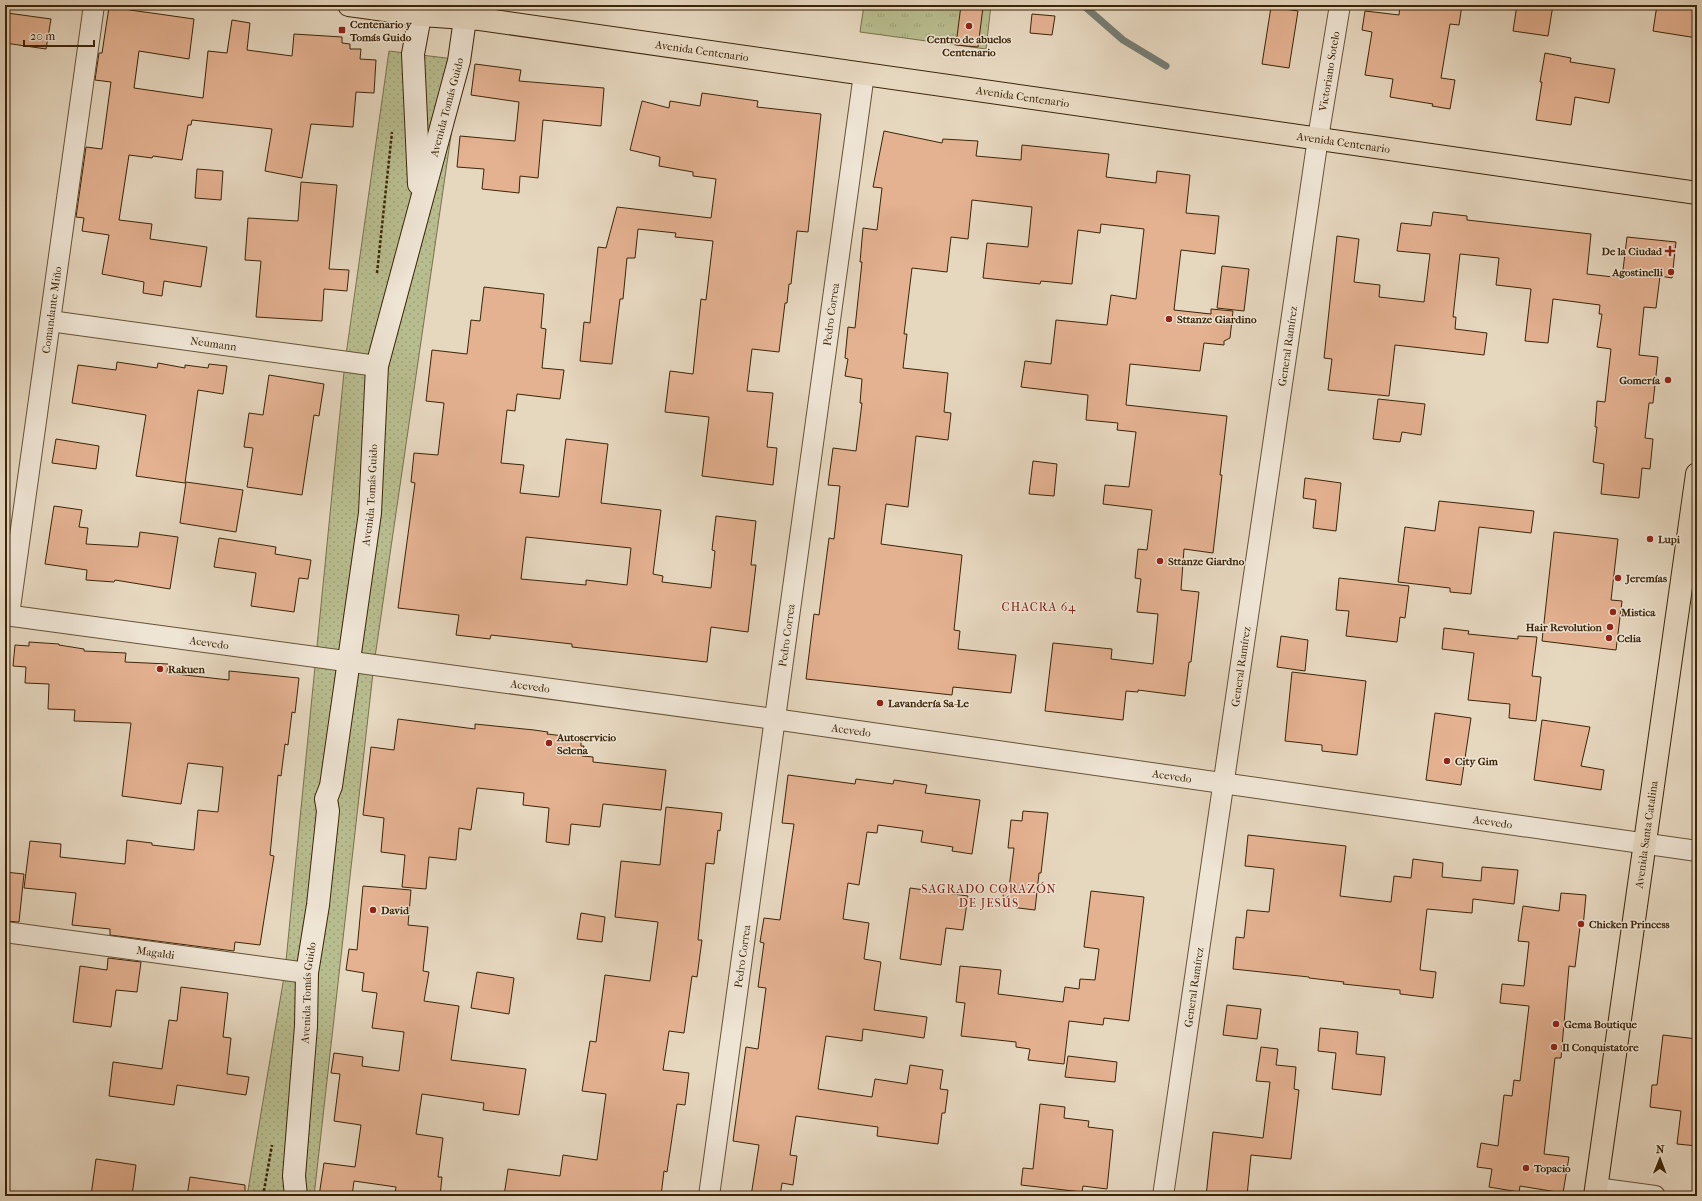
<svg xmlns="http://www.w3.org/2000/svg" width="1702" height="1201" font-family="'IM FELL French Canon',serif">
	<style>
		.grass { fill: url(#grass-dots); stroke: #7a714c }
		.park { fill: url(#park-tufts); stroke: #7a714c }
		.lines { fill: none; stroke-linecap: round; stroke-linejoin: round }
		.stream { stroke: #757d75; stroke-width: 7 }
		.building { fill: #e4b191; stroke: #3b2508; fill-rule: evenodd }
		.minor-casing { stroke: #665236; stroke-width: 22 }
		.secondary-casing { stroke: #3b2508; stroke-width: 24 }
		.primary-casing { stroke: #3b2508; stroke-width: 24 }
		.path { stroke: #3b2508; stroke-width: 2.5; stroke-dasharray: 3 2; stroke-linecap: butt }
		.minor { stroke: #efe5d5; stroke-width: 20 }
		.secondary { stroke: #efe5d5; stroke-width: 22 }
		.primary { stroke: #e6d7bf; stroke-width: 22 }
		.poi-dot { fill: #8f2418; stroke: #efe5d5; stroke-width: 1.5 }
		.labels { text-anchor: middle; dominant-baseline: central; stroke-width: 3; stroke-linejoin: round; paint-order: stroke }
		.poi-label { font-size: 11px; font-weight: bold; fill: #3b2508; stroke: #efe5d5; text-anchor: start }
		.street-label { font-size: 11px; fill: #3b2508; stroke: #efe5d5 }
		.neighbourhood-label { font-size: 12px; letter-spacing: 1px; fill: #7a1f14; stroke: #efe5d5 }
	</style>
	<defs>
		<pattern id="grass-dots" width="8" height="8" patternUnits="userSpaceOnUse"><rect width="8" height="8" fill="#b8bd8f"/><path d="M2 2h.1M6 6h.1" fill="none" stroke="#9fa27a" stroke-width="1.8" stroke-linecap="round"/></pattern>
		<pattern id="park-tufts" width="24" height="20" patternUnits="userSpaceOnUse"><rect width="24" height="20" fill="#b8bd8f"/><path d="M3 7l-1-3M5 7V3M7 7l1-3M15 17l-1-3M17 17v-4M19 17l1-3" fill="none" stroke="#9fa27a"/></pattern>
	</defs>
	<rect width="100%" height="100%" fill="#e6d7bf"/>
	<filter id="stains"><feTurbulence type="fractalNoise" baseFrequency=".005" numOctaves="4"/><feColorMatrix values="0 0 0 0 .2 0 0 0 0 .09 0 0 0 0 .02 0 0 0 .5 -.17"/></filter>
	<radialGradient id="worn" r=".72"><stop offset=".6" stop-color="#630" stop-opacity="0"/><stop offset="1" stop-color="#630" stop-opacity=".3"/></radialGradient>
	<path class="grass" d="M389,51L462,60L374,664L314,1196H247L285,971L345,362Z"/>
	<path class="park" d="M864,5H991L986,49L860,32Z"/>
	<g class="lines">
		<path class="stream" d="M1083,5L1123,40L1166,66"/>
	</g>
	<path class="building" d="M961,5L983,7L978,47L956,45Z
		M1400,5H1462L1459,25L1450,24L1441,78L1455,80L1450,109L1432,106L1433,104L1390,97L1393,79L1365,75L1372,32L1362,30L1365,11L1399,15Z
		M1517,5H1553L1548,36L1513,31Z
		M1657,5H1697V38L1653,31Z
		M109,7L194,19L189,59L139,51L134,88L203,98L208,51L227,53L232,20L250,23L247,50L292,56L294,34L342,37V43L350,44V49H361L360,59L376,60L374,93L356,92L353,127L311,124L302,178L265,171L272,129L192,120L191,125H188L182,160L153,156L152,158L129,155L119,220L152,224L150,239L207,247L201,287L164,281L162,296L143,293L144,282L102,274L109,235L82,231L84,218L76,217L86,147L102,149L111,82L95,80L99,53H102Z
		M1271,7L1298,11L1289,68L1262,64Z
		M7,13L51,19L46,49L5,43Z
		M1032,14L1055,16L1052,35L1030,33Z
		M1545,53L1571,58L1570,62L1615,69L1609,103L1575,97L1571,125L1536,120L1542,82H1540Z
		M475,64L521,70L519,81L604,88L601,126L543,120L538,178L520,176L519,193L482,189L484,169L457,167L460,136L515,141L519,102L471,95Z
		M702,93L758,101L757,107L821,114L808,232L797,231L791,284H789L787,303H785L779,352L752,349L747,391L773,393L767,447L777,448L773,485L702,476L709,417L665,412L670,371L693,374L701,299L706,300L713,241L675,237L676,233L638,229L635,258H627L623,299H620L612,364L580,361L584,322L590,323L598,247L606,248L617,207L711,218L716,179L693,176V172L659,166L660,157L630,150L642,101L669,108L670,101L700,106Z
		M884,131L942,143L943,139L978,141L976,156L1021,160L1022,145L1109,154L1106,177L1156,183L1157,171L1190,175L1186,213L1219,216L1215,254L1181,250L1174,310L1211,314V309L1233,311L1230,338L1224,341V345L1204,343L1200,371L1130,364L1126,405L1227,416L1220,475H1222L1213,553L1184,549L1181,590L1199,592L1191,662H1189L1185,696L1138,690V692L1126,691L1123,720L1045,711L1053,643L1112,649L1111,659L1153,664L1158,614L1137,612L1141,579L1135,578L1138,549L1147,550L1152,510L1103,504L1105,485L1129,487L1136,432L1117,430L1118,423L1086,420L1088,395L1021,387L1025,361L1051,364L1056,320L1107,325L1111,295L1136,299L1144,229L1101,224L1100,233L1078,230L1072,284L1041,281L1040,284L983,278L987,243L1028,247L1032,207L972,200L968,239L951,237L947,272L912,268L904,334H907L903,368L948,373L944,412L951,413L948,440L916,436L908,507L886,504L881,544L962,555L954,630L960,631L958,649L1016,655L1011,693L953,687L952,695L806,679L814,614L819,615L829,538L834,539L840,486L828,485L833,448L856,451L862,403H860L862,379L845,376L848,359L845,358L848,327L855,328L862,262H860L863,228L877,230L882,188L873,187Z
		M197,169L223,171L221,200L195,198Z
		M301,182L337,185L329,269L349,270L347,291L324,289L322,321L256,317L261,261L245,260L248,218L298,221Z
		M1433,212L1467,216V220L1591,234L1587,274L1622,278L1627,237L1676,242L1672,278L1660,276L1656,308L1644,307L1639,355L1658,357L1653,403H1649L1645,438L1653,439L1650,469L1642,468L1639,498L1601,494L1604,464L1593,462L1597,427H1595L1597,401L1605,402L1611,349L1597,347L1602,314H1599L1600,305L1553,299L1548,343L1525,341L1531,289L1496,285L1499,258L1460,254L1453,317H1456L1455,329L1487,333L1484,355L1395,345L1389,396L1328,390L1332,359L1324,358L1337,236L1359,239L1354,282L1380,285L1379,297L1424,302L1430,254L1397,251L1401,223L1431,226Z
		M1222,266L1249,269L1244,311L1217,308Z
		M484,287L544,294L541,328L546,329L542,368L564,370L560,399L517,394L515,411L507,410L501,463L524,465L520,493L559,497L566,439L608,444L601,503L661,510L653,574L663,576L662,582L711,588L715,551L712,550L716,516L756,521L751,565H756L748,632L711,627L707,662L572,647V644L491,635L490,639L456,635L459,615L398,608L415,483L411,482L414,453L438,455L444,403L426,401L432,350L467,354L471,320L480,321ZM526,537L631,548L627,585L586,580V585L521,579Z
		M117,362L157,368L158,363L185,368V365L208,368L209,364L227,366L223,394L198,390L185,483L136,476L146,415L72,403L78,365L116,370Z
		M269,375L324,384L319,416L314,415L302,495L247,487L253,448L244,447L249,413L263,415Z
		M1378,399L1425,404L1421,435L1402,432L1400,442L1373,439Z
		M56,439L99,446L96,469L52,463Z
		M1033,461L1057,464L1054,496L1029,494Z
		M1305,478L1341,483L1336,531L1313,528L1316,500L1303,498Z
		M186,482L243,490L236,532L180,523Z
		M1439,501L1534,511L1531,533L1479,527L1471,594L1450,592V588L1398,582L1405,527L1435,531Z
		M54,506L82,510L79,527L88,528L86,544L138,547L140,532L178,537L170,589L115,580L114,582L86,580L87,570L45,564Z
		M1554,532L1618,539L1611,600L1622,601L1616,650L1542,641Z
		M219,538L276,547L275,554L311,560L308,579L299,578L294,612L251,606L256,573L214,567Z
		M1339,578L1409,586L1405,618L1400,617L1397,642L1346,636L1349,611L1336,610Z
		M1444,628L1469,631L1468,634L1518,639V636L1537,637L1532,676L1541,677L1536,721L1509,718L1510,704L1468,700L1474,653L1442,649Z
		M1281,636L1308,640L1305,671L1277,667Z
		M29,642L59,644V645L84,649V651L126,653L125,662L168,664L167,673L229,680V671L299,678L295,713L292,712L288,745L285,744L281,776L278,775L270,855L274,856L260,945L235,942L234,951L110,935V929L72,925L76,893L24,888L30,841L61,844L60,857L125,864L127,840L152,843V845L194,850L198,810L218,812L223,767L188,763L181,804L122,796L131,723L74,721L75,710L48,709L49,684L25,683L26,667L13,666L15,645L29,646Z
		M1292,672L1366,681L1357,755L1322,751V745L1285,741Z
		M1435,713L1471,718L1461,785L1426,780Z
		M398,719L475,729V724L534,730L548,732L547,734L581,738V746H584L582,756L593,757V762L666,770L661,810L603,804L600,827L571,824L569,845L546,842L549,808L523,805L524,793L477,788L471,830L459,828L456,860L429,857L426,889L402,887L405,855L381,852L384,818L363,815L371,747L394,750Z
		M1542,720L1590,727L1581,766L1604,770L1601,790L1534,780Z
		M788,775L855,784L856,779L893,784L894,780L927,785L925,793L980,800L972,854L952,851L953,847L921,842L923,831L878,825L877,833L867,832L859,885L848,883L843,919L869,923L864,959L881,962L874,1010L927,1017L924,1038L863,1029L862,1041L826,1036L818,1089L872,1097L875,1079L907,1084L910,1065L943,1070L940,1089L948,1090L945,1113H942L938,1144L877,1136L878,1127L796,1116L790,1155L797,1156L793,1185L782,1183L780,1196H751L759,1145L733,1141L746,1047L758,1049L766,988L758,987L764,943L760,942L764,918L780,920L794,824L782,823Z
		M666,807L722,813L720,831L718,830L714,864L706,863L698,940H702L697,977L692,976L684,1033L669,1031L663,1070L689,1073L685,1105L677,1104L667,1172L664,1171L661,1196H504L508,1169L560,1176L563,1155L597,1160L606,1094L582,1091L590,1041L596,1042L605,975L650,981L658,922L615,917L621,861L660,865Z
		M1023,811L1048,813L1041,873H1039L1035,910L1002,906L1004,888H1009L1014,848H1008L1011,820L1022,821Z
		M1248,835L1346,846L1340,896L1391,902L1394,876L1411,878L1413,859L1443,863L1442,877L1481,881L1482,867L1518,870L1514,904L1473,899L1472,913L1427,909L1420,970L1436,972L1433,998L1400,994V990L1343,984L1344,982L1309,978V977L1233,969L1236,937L1244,938L1247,910L1269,912L1274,869L1245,866Z
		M5,872L24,874L19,922L5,921Z
		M363,886L411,890L408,925L428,927L423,971L429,972L424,1001L459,1006L451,1060L526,1069L519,1115L483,1110L484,1103L422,1094L416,1134L443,1138L438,1177H442L440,1196L395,1194L396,1187L354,1181L352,1196H319L324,1163L355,1167L361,1125L334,1121L340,1074L331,1073L334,1053L363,1057L362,1066L399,1071L404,1032L372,1028L377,993L362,991L364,973L346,970L349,949L357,950Z
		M910,888L968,896L963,930L946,928L941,965L900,959Z
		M1091,891L1144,897L1129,1021L1104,1018L1103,1025L1069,1021L1064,1064L1028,1060L1030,1049L1016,1047V1042L961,1036L965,1003L956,1002L960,966L1001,970L998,994L1063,1002L1065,987L1079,989L1080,979L1095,980L1099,949L1084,947Z
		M1561,893L1586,895L1583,927H1580L1575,967L1569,966L1561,1058H1555L1544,1154L1569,1157L1563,1193L1520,1186L1519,1192L1489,1187L1492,1169L1477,1167L1481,1143L1498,1146L1504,1095L1512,1096L1514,1080L1520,1081L1529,1006L1500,1003L1502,984L1524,986L1529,942L1518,941L1523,906L1559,911Z
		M581,913L605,917L602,942L577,939Z
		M108,958L141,962L137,992L116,990L111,1027L73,1022L80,966L107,970Z
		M477,972L514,978L509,1014L471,1008Z
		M181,987L228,993L223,1037L231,1038L227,1074L249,1077L246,1095L177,1085L174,1105L109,1096L113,1062L162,1069L169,1020L177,1021Z
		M1227,1005L1261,1009L1257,1039L1223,1035Z
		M1320,1028L1358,1032L1356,1054L1385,1057L1381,1095L1332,1089L1336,1053L1318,1051Z
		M1663,1035L1697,1039V1146L1677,1144L1681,1111L1650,1107L1652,1085H1657Z
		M1261,1047L1278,1049L1276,1065L1296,1067L1294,1089L1299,1090L1291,1159L1251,1155L1247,1196H1206L1213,1132L1263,1138L1270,1082L1256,1081Z
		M1068,1056L1117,1062L1115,1082L1065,1077Z
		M1040,1104L1065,1107L1064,1118L1089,1121L1088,1127L1113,1130L1107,1189L1083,1186L1082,1192L1021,1185L1023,1168L1033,1169Z
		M96,1159L136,1165L132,1196H91Z
		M190,1177L245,1185V1196H187Z"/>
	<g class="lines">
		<g class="minor-casing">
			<g id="minor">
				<path id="s1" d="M50,321L377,366"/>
				<path id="s2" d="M5,615L774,719L1697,851"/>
				<path id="s3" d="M9,615L94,5"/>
				<path id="s4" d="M5,932L307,973"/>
				<path d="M1596,1188L1655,1196"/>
				<path id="s5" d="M709,1196L864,74"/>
				<path id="s6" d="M1163,1196L1318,138L1340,5"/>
			</g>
		</g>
		<g class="secondary-casing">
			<g id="secondary">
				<path d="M419,184L413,54L422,5"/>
				<path id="s7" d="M296,1196L294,1176L306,1026L307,973L318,905L328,811L326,799L331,786L370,513L377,366L459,61L467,5"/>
			</g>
		</g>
		<g class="primary-casing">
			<g id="primary">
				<path id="s8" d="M349,5L421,15L480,19L1697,193"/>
				<path id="s9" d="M1595,1196L1697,474"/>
			</g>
		</g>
		<path class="path" d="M377,273L392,132
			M263,1196L272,1145"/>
		<use href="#minor" class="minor"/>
		<use href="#secondary" class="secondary"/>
		<use href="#primary" class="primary"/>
	</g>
	<g class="poi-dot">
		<circle cx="969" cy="26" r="4"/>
		<rect x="338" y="26" width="8" height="8" rx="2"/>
		<path d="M1668 245h4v4h4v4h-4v4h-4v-4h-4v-4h4z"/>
		<circle cx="1671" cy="272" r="4"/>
		<circle cx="1169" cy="319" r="4"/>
		<circle cx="1668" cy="380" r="4"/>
		<circle cx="1650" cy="539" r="4"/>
		<circle cx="1160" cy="561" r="4"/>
		<circle cx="1618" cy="578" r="4"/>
		<circle cx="1613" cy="612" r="4"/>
		<circle cx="1610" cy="627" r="4"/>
		<circle cx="1609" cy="638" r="4"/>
		<circle cx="160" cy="669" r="4"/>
		<circle cx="880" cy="703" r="4"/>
		<circle cx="549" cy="743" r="4"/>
		<circle cx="1447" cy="761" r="4"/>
		<circle cx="373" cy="910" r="4"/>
		<circle cx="1581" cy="924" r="4"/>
		<circle cx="1556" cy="1024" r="4"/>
		<circle cx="1554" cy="1047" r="4"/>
		<circle cx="1526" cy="1168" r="4"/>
	</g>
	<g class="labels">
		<g class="poi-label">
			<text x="350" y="24">Centenario y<tspan x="350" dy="13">Tomás Guido</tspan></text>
			<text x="969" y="39" text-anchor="middle">Centro de abuelos<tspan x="969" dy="13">Centenario</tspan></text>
			<text x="1662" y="251" text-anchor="end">De la Ciudad</text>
			<text x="1663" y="272" text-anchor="end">Agostinelli</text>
			<text x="1177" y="319">Sttanze Giardino</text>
			<text x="1660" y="380" text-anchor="end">Gomería</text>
			<text x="1658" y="539">Lupi</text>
			<text x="1168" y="561">Sttanze Giardno</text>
			<text x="1626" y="578">Jeremías</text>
			<text x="1621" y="612">Mistica</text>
			<text x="1602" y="627" text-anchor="end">Hair Revolution</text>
			<text x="1617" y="638">Celia</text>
			<text x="168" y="669">Rakuen</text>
			<text x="888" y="703">Lavandería Sa-Le</text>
			<text x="557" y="737">Autoservicio<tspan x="557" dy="13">Selena</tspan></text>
			<text x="1455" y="761">City Gim</text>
			<text x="381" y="910">David</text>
			<text x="1589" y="924">Chicken Princess</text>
			<text x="1564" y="1024">Gema Boutique</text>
			<text x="1562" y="1047">Il Conquistatore</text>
			<text x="1534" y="1168">Topacio</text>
		</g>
		<g class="street-label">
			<text stroke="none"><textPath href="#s8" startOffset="356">Avenida Centenario</textPath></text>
			<text stroke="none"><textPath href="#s6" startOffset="1137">Victoriano Sotelo</textPath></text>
			<text stroke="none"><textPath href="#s8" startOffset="680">Avenida Centenario</textPath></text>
			<text stroke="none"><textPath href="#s7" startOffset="1104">Avenida Tomás Guido</textPath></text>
			<text stroke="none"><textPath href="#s8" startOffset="1004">Avenida Centenario</textPath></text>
			<text stroke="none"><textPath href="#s3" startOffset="308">Comandante Miño</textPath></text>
			<text stroke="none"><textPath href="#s5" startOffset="890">Pedro Correa</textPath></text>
			<text stroke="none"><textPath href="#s1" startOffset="165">Neumann</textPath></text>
			<text stroke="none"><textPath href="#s6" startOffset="859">General Ramírez</textPath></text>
			<text stroke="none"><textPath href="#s7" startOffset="707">Avenida Tomás Guido</textPath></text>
			<text stroke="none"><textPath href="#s5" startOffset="566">Pedro Correa</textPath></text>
			<text stroke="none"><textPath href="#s2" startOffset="206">Acevedo</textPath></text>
			<text stroke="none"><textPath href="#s6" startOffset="535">General Ramírez</textPath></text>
			<text stroke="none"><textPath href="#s2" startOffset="530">Acevedo</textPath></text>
			<text stroke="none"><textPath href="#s2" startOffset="854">Acevedo</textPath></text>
			<text stroke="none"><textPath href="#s2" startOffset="1178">Acevedo</textPath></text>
			<text stroke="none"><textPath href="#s2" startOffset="1502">Acevedo</textPath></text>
			<text stroke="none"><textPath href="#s9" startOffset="365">Avenida Santa Catalina</textPath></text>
			<text stroke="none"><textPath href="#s4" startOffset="152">Magaldi</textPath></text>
			<text stroke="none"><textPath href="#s5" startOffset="242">Pedro Correa</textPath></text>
			<text stroke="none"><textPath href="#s6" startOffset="211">General Ramírez</textPath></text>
			<text stroke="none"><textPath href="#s7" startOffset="204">Avenida Tomás Guido</textPath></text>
		</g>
		<g class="neighbourhood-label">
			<text x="1039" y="607">CHACRA 64</text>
			<text x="989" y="889">SAGRADO CORAZÓN<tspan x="989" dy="14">DE JESÚS</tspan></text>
		</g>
	</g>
	<rect width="1702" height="1201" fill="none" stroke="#e6d7bf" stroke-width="20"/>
	<rect x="6" y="6" width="1690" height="1189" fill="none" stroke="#3b2508" stroke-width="2"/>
	<rect x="10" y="10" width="1682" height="1181" fill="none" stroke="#3b2508"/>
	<g transform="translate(1660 1159) rotate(1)" stroke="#efe5d5" stroke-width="3" paint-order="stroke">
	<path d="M0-3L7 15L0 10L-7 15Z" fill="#3b2508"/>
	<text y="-6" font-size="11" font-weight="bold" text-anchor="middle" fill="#3b2508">N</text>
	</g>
	<path d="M24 40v6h70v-6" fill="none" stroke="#3b2508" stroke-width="2"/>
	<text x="30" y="40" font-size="12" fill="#3b2508" stroke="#efe5d5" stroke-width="3" paint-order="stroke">20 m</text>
	<rect width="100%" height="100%" filter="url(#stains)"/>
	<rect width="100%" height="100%" fill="url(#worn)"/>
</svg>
